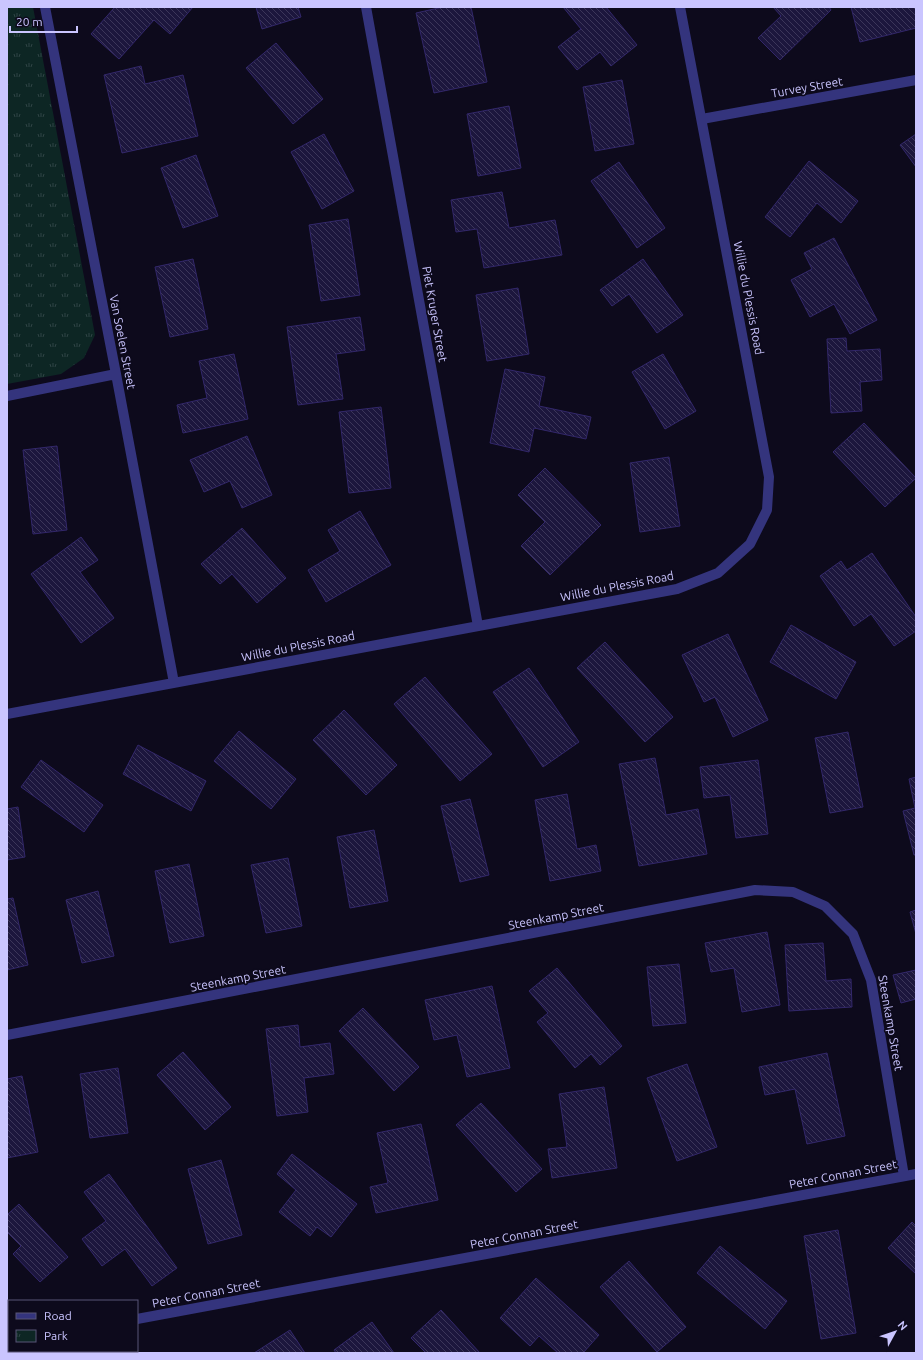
<svg xmlns="http://www.w3.org/2000/svg" width="923" height="1360" font-family="Ubuntu,sans-serif">
	<style>
		.park { fill: url(#park-tufts) }
		.building { fill: url(#building-back-hatch); stroke: #32276a }
		.lines { fill: none; stroke-linecap: round; stroke-linejoin: round }
		.street { stroke: #34347d; stroke-width: 10 }
		.labels { text-anchor: middle; dominant-baseline: central; stroke-width: 3.5; stroke-linejoin: round; paint-order: stroke }
		.street-label { font-size: 12px; fill: #cac5ff; stroke: #0d0a1c }
	</style>
	<defs>
		<pattern id="park-tufts" width="24" height="20" patternUnits="userSpaceOnUse"><rect width="24" height="20" fill="#0d2624"/><path d="M3 7l-1-3M5 7V3M7 7l1-3M15 17l-1-3M17 17v-4M19 17l1-3" fill="none" stroke="#2f4445"/></pattern>
		<pattern id="building-back-hatch" width="6" height="6" patternUnits="userSpaceOnUse"><rect width="6" height="6" fill="#1c163d"/><path d="M-1 5l2 2M0 0l6 6M5-1l2 2" fill="none" stroke="#3c365a"/></pattern>
	</defs>
	<rect width="100%" height="100%" fill="#0d0a1c"/>
	<path class="park" d="M7,7H33L95,335L84,358L61,374L7,384Z"/>
	<path class="building" d="M115,7H193L170,34L154,20L119,59L91,34Z
		M256,7H298L301,17L262,29Z
		M443,7H471L487,82L434,93L416,13Z
		M563,7H606L637,45L611,66L600,52L577,70L558,47L581,29Z
		M773,7H829L831,10L780,60L758,38L781,16Z
		M851,7H916V28L860,42Z
		M276,43L323,99L293,124L246,68Z
		M141,66L145,84L183,75L198,136L122,153L104,75Z
		M622,80L634,144L595,151L583,87Z
		M509,106L521,168L478,176L467,114Z
		M324,134L354,191L322,209L291,152Z
		M916,134V167L900,145Z
		M196,155L218,216L183,228L161,168Z
		M809,161L858,201L841,223L817,203L790,237L765,217Z
		M619,162L665,228L637,248L591,181Z
		M502,192L509,228L555,220L562,255L484,268L477,229L456,232L451,200Z
		M348,219L360,295L321,301L309,225Z
		M834,238L877,320L850,334L834,304L810,317L791,280L812,269L804,253Z
		M193,259L208,329L170,337L155,267Z
		M643,259L683,315L657,333L629,294L612,306L600,290Z
		M518,288L529,354L487,361L476,295Z
		M360,317L365,350L336,354L343,399L298,405L287,327Z
		M846,338L847,351L880,349L882,380L860,382L862,411L831,413L827,339Z
		M234,354L248,419L183,433L177,405L207,398L199,361Z
		M663,354L696,411L665,429L632,372Z
		M505,369L545,377L539,406L591,417L586,439L534,428L529,452L490,443Z
		M381,407L391,488L349,493L339,412Z
		M864,423L916,478L885,507L833,452Z
		M247,436L272,495L242,508L230,481L204,492L190,460Z
		M57,446L67,530L33,534L23,450Z
		M669,457L680,526L640,532L630,463Z
		M545,468L601,525L550,575L521,546L545,522L518,495Z
		M360,511L391,565L326,602L308,570L340,551L328,530Z
		M242,528L286,578L257,603L232,574L220,584L201,564Z
		M81,537L98,560L80,572L114,618L81,643L31,574Z
		M872,553L916,617V631L894,646L871,614L854,626L820,576L841,561L847,570Z
		M791,625L856,662L836,699L770,662Z
		M728,634L768,720L733,737L715,697L704,702L682,655Z
		M605,642L673,717L645,742L577,668Z
		M529,668L579,742L543,767L493,692Z
		M425,677L492,754L460,781L394,704Z
		M344,710L397,765L366,795L313,740Z
		M239,731L296,779L271,809L214,761Z
		M848,732L863,807L830,813L815,738Z
		M138,745L206,781L191,811L123,774Z
		M655,758L666,815L698,809L707,854L639,866L619,764Z
		M41,760L103,805L84,832L21,787Z
		M758,760L768,834L736,838L730,795L704,798L700,767Z
		M916,777V855H914L903,811L915,808L909,779Z
		M567,794L577,849L596,845L601,871L550,881L535,800Z
		M470,799L489,875L460,882L441,806Z
		M18,807L25,857L7,860V809Z
		M374,830L388,901L350,908L337,837Z
		M288,858L302,926L266,933L251,865Z
		M189,864L204,936L170,943L155,871Z
		M98,891L114,956L82,963L66,900Z
		M13,898L28,965L7,970V899Z
		M916,910V934L910,912Z
		M767,932L780,1005L742,1012L734,968L711,972L705,943Z
		M823,943L826,981L851,979L852,1007L789,1011L785,945Z
		M679,964L686,1023L653,1026L647,967Z
		M557,968L622,1046L600,1065L591,1054L575,1068L537,1022L548,1013L529,991Z
		M916,970V999L901,1003L893,975Z
		M492,986L510,1068L467,1077L457,1035L434,1040L425,1000Z
		M363,1008L419,1067L394,1091L339,1031Z
		M298,1025L300,1047L330,1043L334,1074L304,1078L308,1112L277,1116L266,1029Z
		M183,1052L231,1107L205,1130L157,1075Z
		M827,1053L845,1136L807,1144L795,1089L765,1095L759,1067Z
		M687,1064L717,1147L677,1161L647,1078Z
		M118,1068L128,1133L90,1138L80,1074Z
		M22,1076L38,1152L7,1158V1079Z
		M604,1087L617,1168L552,1178L548,1149L567,1147L559,1094Z
		M481,1103L542,1169L516,1192L456,1125Z
		M421,1124L438,1200L376,1213L370,1187L388,1183L377,1133Z
		M292,1154L357,1204L331,1237L317,1227L310,1236L279,1212L296,1190L277,1174Z
		M221,1160L242,1235L208,1244L188,1169Z
		M109,1174L177,1268L152,1286L125,1249L102,1266L82,1239L106,1221L84,1192Z
		M19,1204L68,1257L40,1282L13,1254L21,1246L7,1232V1215Z
		M912,1222L916,1226V1274L888,1248Z
		M838,1230L856,1333L821,1339L804,1236Z
		M720,1246L787,1301L765,1329L697,1273Z
		M629,1261L686,1327L657,1352L600,1287Z
		M536,1278L599,1335L583,1353H558L539,1336L530,1346L500,1318Z
		M441,1310L480,1353H426L411,1338Z
		M372,1322L394,1353H336L334,1350Z
		M290,1330L305,1353H254Z"/>
	<g class="lines">
		<path class="street" d="M45,7L116,374L174,683
			M366,7L478,626
			M702,119L916,80
			M7,396L116,374
			M7,714L677,589L718,573L750,544L767,510L769,477L680,7
			M7,1035L755,890L793,892L825,906L853,934L871,980L904,1176
			M137,1319L916,1174
			M7,1344L9,1343"/>
	</g>
	<g class="labels">
		<g class="street-label">
			<text transform="translate(807 87) rotate(-10)">Turvey Street</text>
			<text transform="translate(749 298) rotate(79)">Willie du Plessis Road</text>
			<text transform="translate(435 314) rotate(80)">Piet Kruger Street</text>
			<text transform="translate(123 342) rotate(79)">Van Soelen Street</text>
			<text transform="translate(617 586) rotate(-11)">Willie du Plessis Road</text>
			<text transform="translate(298 646) rotate(-11)">Willie du Plessis Road</text>
			<text transform="translate(556 916) rotate(-11)">Steenkamp Street</text>
			<text transform="translate(238 978) rotate(-11)">Steenkamp Street</text>
			<text transform="translate(891 1023) rotate(80)">Steenkamp Street</text>
			<text transform="translate(843 1174) rotate(-11)">Peter Connan Street</text>
			<text transform="translate(524 1234) rotate(-11)">Peter Connan Street</text>
			<text transform="translate(206 1293) rotate(-11)">Peter Connan Street</text>
		</g>
	</g>
	<rect width="923" height="1360" fill="none" stroke="#cac5ff" stroke-width="16"/>
	<rect x="8" y="1300" width="130" height="52" fill="#0d0a1c" stroke="#595577"/>
	<rect x="16" y="1313" width="20" height="6" fill="#34347d" stroke="#595577"/>
	<text x="44" y="1320" font-size="12" fill="#cac5ff">Road</text>
	<rect x="16" y="1330" width="20" height="12" fill="url(#park-tufts)" stroke="#595577"/>
	<text x="44" y="1340" font-size="12" fill="#cac5ff">Park</text>
	<g transform="translate(895 1332) rotate(50)" stroke="#0d0a1c" stroke-width="3" paint-order="stroke">
	<path d="M0-3L7 15L0 10L-7 15Z" fill="#cac5ff"/>
	<text y="-6" font-size="11" font-weight="bold" text-anchor="middle" fill="#cac5ff">N</text>
	</g>
	<path d="M10 26v6h67v-6" fill="none" stroke="#cac5ff" stroke-width="2"/>
	<text x="16" y="26" font-size="12" fill="#cac5ff" stroke="#0d0a1c" stroke-width="3" paint-order="stroke">20 m</text>
</svg>
